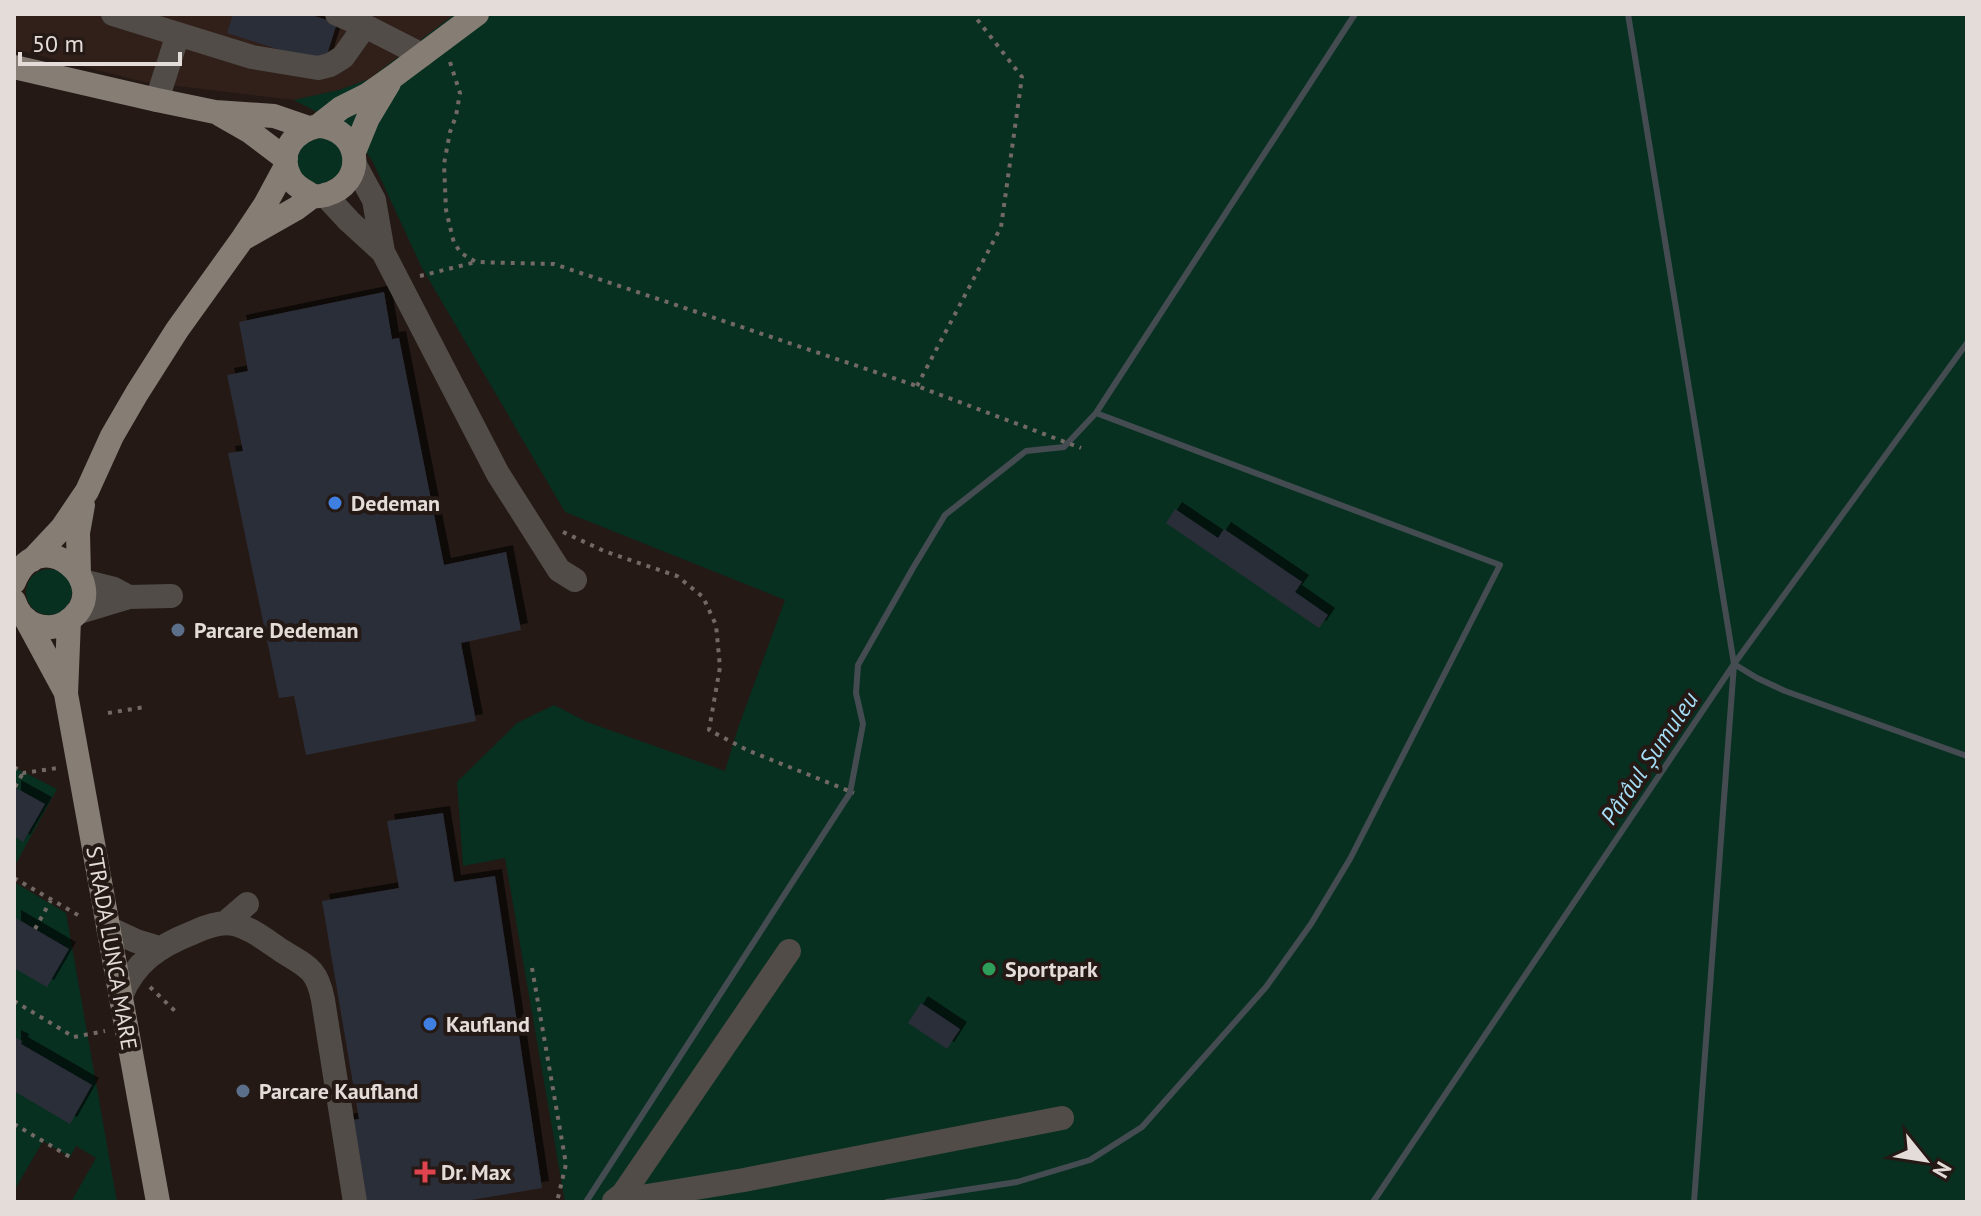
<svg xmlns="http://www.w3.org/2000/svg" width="1981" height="1216" font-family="'PT Sans',sans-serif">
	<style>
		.built { fill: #31201a }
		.green { fill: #073021 }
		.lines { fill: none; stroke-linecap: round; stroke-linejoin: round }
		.stream { stroke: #444c51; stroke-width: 6 }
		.building { fill: #2c2d38; filter: url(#shadow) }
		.path { stroke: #726965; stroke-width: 4; stroke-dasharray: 4 6; stroke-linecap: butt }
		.minor { stroke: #514c48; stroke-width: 24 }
		.major { stroke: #867d75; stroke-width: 24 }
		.shop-dot { fill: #3f7fe0; stroke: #241915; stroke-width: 3 }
		.service-dot { fill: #5c6f8a; stroke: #241915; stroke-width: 3 }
		.leisure-dot { fill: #2e9e5b; stroke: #241915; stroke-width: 3 }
		.health-dot { fill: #e0444e; stroke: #241915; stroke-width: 3 }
		.labels { text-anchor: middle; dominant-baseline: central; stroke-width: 8; stroke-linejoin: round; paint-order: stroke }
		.poi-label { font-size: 22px; font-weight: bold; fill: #e4dcd9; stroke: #241915; text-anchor: start }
		.street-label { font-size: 22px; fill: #e4dcd9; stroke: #241915 }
		.water-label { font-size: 24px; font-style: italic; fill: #a6def7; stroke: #241915 }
	</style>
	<defs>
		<filter id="shadow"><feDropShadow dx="7" dy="-7" stdDeviation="0" flood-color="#0009"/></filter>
	</defs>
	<rect width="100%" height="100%" fill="#241915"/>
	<path class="built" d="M14,14H455L370,79L339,90L294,100L144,82L14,49Z"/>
	<path class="green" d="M455,14H1967V1202H565L505,858L463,866L457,782L517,723L554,705L587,722L725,771L738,728L785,600L565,512L421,266L372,160L348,128L294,100L339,90L369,79Z
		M325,136L344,149L342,174L321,185L313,183L300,173L297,166V158L303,144Z
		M26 592a23 23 0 1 1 46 0a23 23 0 1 1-46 0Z
		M14,767L57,789L14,867Z
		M14,882L66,913L117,1202H71L96,1158L76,1146L70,1157L43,1141L14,1191Z"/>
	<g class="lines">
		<path class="stream" d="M1628,14L1734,664L1694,1202
			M1734,664L1757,678L1785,691L1967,756
			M586,1202L850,793L863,724L856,693L858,665L913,568L945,515L1026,451L1064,447L1096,413L1355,14
			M887,1202L1017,1182L1090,1160L1142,1127L1266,987L1311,924L1350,859L1500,565L1096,413
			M1373,1202L1734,664L1967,343"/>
	</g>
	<path class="building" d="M233,14H308L337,23L324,64L227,33Z
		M384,292L392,339L399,338L444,565L506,552L521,630L461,643L476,721L306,755L294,696L279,698L228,453L243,451L227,375L248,371L239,322Z
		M1175,509L1218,538L1224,529L1302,582L1295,592L1328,615L1319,628L1166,523Z
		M14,787L45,804L23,842L14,836Z
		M443,813L454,882L495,876L542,1188L459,1202H358L344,1121L359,1119L322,901L399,888L387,821Z
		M14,917L69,949L47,987L14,968Z
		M921,1003L960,1029L947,1049L908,1023Z
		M14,1037L22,1041L21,1044L92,1085L70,1124L14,1091Z"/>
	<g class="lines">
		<path class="path" d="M450,62L460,93L456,116L450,132L444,164L446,210L454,243L461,253L476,262L554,264L917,386L1081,448
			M420,276L476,262
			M917,386L1001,227L1022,77L973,14
			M563,532L604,551L677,576L703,597L716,625L720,667L709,730L747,750L854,793
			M108,713L145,707
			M14,767L23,773L58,768
			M15,787L23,773
			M14,878L83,918
			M35,929L51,900
			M532,968L566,1164L557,1202
			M150,987L177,1013
			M14,1001L74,1037L105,1031
			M14,1124L70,1157"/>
		<path class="minor" d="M113,14L252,57L318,68L330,65L343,57L365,26
			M337,14L365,26L422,55
			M157,100L178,34
			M354,163L374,200L383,252L498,474L559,570L575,580
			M325,195L349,221L383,252
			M82,581L114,589L129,597
			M76,613L129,597L171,596
			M225,923L247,904
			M108,928L136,941L159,948
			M121,996C135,962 159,946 192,933C205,927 220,921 234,924C251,928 267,941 282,951C308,967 317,969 323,1000L355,1202
			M623,1194L641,1197L744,1180L1062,1118
			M614,1201L623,1194L789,951"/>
		<path class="major" d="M14,67L157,100L215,112L274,116L309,128
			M221,115L249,131L286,159
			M318,126C362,128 368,184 325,195C318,197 314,197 308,193C301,189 293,184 290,177C277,152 294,131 318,126Z
			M318,126L341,108L367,95L394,76L477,14
			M354,152L368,118L389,83
			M246,237L297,208L313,196
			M32,560L62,528L87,491L112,436L137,393L177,330L243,238L265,205L286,166
			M79,575L78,533L83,505
			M14,582C39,518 118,586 68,621C58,628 45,629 33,624C23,619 18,612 14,601
			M26,619L65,691
			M69,620L66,694L158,1202"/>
	</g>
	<g class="shop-dot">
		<circle cx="335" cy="503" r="8"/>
		<circle cx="430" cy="1024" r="8"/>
	</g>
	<g class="service-dot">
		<circle cx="178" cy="630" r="8"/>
		<circle cx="243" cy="1091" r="8"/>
	</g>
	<circle class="leisure-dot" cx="989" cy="969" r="8"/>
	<path class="health-dot" d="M421 1160h8v8h8v8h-8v8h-8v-8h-8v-8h8z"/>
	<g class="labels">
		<g class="poi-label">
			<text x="351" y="503">Dedeman</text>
			<text x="194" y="630">Parcare Dedeman</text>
			<text x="1005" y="969">Sportpark</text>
			<text x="446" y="1024">Kaufland</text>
			<text x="259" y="1091">Parcare Kaufland</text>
			<text x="441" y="1172">Dr. Max</text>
		</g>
		<g class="street-label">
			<text transform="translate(112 948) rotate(80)">STRADA LUNCA MARE</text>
		</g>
		<g class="water-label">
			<text transform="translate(1649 758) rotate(-56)">Pârâul Șumuleu</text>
		</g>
	</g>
	<rect width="1981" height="1216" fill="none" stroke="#e4dcd9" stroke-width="32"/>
	<g transform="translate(1925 1160) rotate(120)" stroke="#241915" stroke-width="6" paint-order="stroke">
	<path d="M0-6L14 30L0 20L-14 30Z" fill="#e4dcd9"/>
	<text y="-12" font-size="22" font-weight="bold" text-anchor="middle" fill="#e4dcd9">N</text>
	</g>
	<path d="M20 52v12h160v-12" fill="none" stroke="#e4dcd9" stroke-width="4"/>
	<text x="32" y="52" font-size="24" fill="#e4dcd9" stroke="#241915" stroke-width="6" paint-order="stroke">50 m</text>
</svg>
